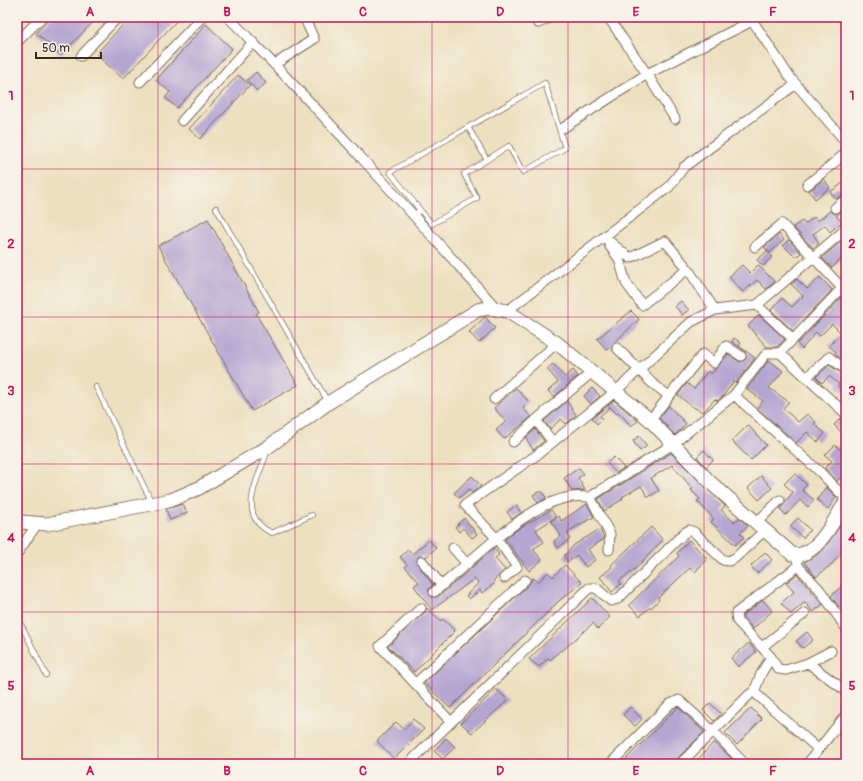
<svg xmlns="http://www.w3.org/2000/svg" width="863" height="781" font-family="Pangolin,sans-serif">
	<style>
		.building { fill: #b5a6d1 }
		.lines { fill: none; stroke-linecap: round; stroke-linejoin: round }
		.service-casing { stroke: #796a57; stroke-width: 6 }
		.minor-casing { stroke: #796a57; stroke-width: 11 }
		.secondary-casing { stroke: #796a57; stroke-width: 15 }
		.service { stroke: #fff; stroke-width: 4.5 }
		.minor { stroke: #fff; stroke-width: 9 }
		.secondary { stroke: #fff; stroke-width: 13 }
		.grid { fill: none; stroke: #c2185b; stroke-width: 1; stroke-opacity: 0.55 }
		.neatline { fill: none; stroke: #c2185b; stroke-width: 1.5 }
		.grid-label { font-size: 13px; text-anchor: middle; font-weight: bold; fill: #c2185b }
	</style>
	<rect width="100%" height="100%" fill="#f7f3e8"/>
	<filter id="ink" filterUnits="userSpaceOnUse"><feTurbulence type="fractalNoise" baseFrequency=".025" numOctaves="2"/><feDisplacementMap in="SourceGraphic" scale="8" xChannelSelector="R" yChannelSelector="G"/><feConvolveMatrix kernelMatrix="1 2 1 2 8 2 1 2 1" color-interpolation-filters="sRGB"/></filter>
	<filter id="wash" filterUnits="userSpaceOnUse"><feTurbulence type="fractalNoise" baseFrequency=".012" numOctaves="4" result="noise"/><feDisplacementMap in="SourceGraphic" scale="16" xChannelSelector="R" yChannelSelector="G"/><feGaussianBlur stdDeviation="0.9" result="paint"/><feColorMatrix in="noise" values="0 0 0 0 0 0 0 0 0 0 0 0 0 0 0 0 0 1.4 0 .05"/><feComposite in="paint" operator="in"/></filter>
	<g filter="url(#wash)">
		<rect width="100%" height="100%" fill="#ede0c0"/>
		<g id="blocks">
			<path class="building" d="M51,17H98L61,55L36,33Z
				M130,17H180L123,79L96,54Z
				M206,24L232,49L177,108L165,98L170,92L156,80Z
				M256,72L266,83L257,91L247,80Z
				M238,75L250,85L200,139L189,129Z
				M824,179L830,188L815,199L809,191Z
				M846,181V193L836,199L830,192Z
				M846,207V212L844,209L836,216L842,222L830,232L825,225L813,234L819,243L813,248L793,227L802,221L805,224L814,217L818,221L830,211L836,214Z
				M208,219L259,312L256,314L298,385L252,411L158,246Z
				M779,234L784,240L770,253L764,247Z
				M846,237V264L841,259L832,268L822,258Z
				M789,240L801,253L795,257L783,245Z
				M767,251L772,257L763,266L757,260Z
				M742,265L750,273L758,265L775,282L766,289L757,280L743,292L729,277Z
				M820,277L832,290L793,331L771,310L782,298L792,307L803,296L791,284L797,279L807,289Z
				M846,293V362L835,354L836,352L829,346L841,333L832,324L820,336L816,332L802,349L797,344Z
				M681,301L689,310L682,315L675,306Z
				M631,311L639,319L607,350L597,339Z
				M759,315L785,339L777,347H767L748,326Z
				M485,317L495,328L479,343L469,332Z
				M734,338L741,343L739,346L755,358L736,383L734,381L723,396L717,401L715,399L703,412L691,406L678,395L687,383L694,389L708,371L711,374L728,354L740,362L746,359L745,351L732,342Z
				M769,360L783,371L769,388L789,402L783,408L798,422L807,414L816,422L814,424L825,433L818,442L807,432L796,443L757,408L763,401L747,389Z
				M553,364L565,377L573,370L578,376L554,397L548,391L558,382L547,369Z
				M829,365L846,376V394L837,386L839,384L829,376L822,383L816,377Z
				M516,388L529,402L523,408L531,417L504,439L496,430L506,422L494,408Z
				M592,388L600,396L591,404L584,396Z
				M614,400L638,421L631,426L624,418L618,412L617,414L608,405Z
				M567,401L576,415L566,424L561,419L550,429L544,421Z
				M608,405L610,407L600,416L602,419L597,424L592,418Z
				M669,406L686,424L675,435L659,418Z
				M841,418L846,420V437L834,425Z
				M748,425L766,445L751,460L732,441Z
				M535,429L544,441L533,450L526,438Z
				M639,436L647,446L640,451L633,441Z
				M835,445L842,451L846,446V473L837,481L825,468L832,461L825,455Z
				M704,450L713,460L706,467L697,457Z
				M671,453L725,506L721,510L734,522L739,518L748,526L740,533L744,537L735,545L711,522L714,519L697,501L700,499L691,490L693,489L672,465L651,478L659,491L648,497L641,486L622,497L623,499L604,511L598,499Z
				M614,457L624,468L616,473L607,463Z
				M579,468L584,474L578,478L585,490L572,491L564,478Z
				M795,473L807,485L802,490L814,500L808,507L800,500L786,515L780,509L793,492L784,484Z
				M472,476L481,486L472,493L469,489L459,498L454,493Z
				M761,476L772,488L759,500L748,488Z
				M826,487L836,497L828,509L817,500Z
				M538,492H543L546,498L538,503L533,495Z
				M183,504L187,513L170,520L166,509Z
				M587,504L594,517L567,532L570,539L558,548L554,541L561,536L551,521L559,516L561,521Z
				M516,505L521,513L512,519L507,512Z
				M551,510L556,517L536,530L544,542L533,549L542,560L529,571L505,539L521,527Z
				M846,517V548L832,564L816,577L804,562L814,557L823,550Z
				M464,518L477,534L472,538L463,528L459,532L455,527Z
				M798,518L810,530L803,538L790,526Z
				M651,527L663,540L634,570L619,581L621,584L612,592L600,577L612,567L611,565Z
				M600,529L604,539L588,549L595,560L586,567L577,555L568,562L564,556L574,545Z
				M429,540L436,548L426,557L419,556L416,562L433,585L428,590L432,597H438L445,591L494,548L499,555L495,558L505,570L493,581L495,583L482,593L480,590L469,599L466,596L478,583L474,579L432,610L414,586L419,582L405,567L407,565L400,557L408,550L412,554Z
				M689,540L707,559L695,572L690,568L658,598L659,600L651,608L650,607L640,616L629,605L679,556L677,553Z
				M765,552L772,560L757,573L751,566Z
				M565,565L582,583L561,599L450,708L424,683L529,584L533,578L538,582L548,572L553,577Z
				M797,574L823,604L813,612L805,602L791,614L781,603L794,592L786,583Z
				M846,582V601L839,607L831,596Z
				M592,598L610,617L598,629L593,623L562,651L561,650L550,660L548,658L539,667L529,659Z
				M763,600L772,611L753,629L742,616Z
				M427,608L441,621L443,619L455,631L414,672L388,646L425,612Z
				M807,632L813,640L803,648L796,641Z
				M749,643L756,652L738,667L731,658Z
				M496,689L508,700L472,733L461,723Z
				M710,703L721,714L714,721L703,710Z
				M630,707L642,719L635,726L623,715Z
				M678,707L704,732L672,764H651L648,760L644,764H621Z
				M751,708L762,719L737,745L725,733Z
				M413,719L424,729L394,759L377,741L396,722L404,729Z
				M446,738L455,747L443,759L434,751Z
				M714,742L729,756L737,764H721L722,763L720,761L717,764H694Z"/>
		</g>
	</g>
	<g filter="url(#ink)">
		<use href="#blocks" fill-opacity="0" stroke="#796a57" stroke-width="1"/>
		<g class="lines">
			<g class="service-casing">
				<path id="service" d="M468,127L487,160
					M216,208L328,402
					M414,215L420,210L390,172L545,83L565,148L523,172L509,146L464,174L477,198L432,224L420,210
					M96,387L152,503
					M267,452C258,480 235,516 272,533L312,515
					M17,616L46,675"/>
			</g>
			<g class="minor-casing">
				<path id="minor" d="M228,17C321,111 409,210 497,309
					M536,17L538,23L552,17
					M608,17L647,74L675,119
					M750,17L789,76L846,142
					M17,42L42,17
					M81,56L118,17
					M275,64L314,39L304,17
					M140,82L202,17
					M182,121L253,42
					M563,128L647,74L752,21
					M807,185L846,153
					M835,208L846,199
					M604,237L630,258L665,241L688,269L715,310
					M609,245L619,259L626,283L642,305L688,269
					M755,247L782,224L842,288
					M757,305L793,339
					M507,311L669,187L684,167L796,84
					M617,348L652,383L669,396
					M780,353L846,414
					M807,377L829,357L846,370
					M734,395L820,472L846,499
					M494,399L557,343
					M536,420L552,441
					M650,420L703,354L714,363L726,346L741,356
					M513,442L536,420L591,373
					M756,523L780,500
					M453,548L467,564
					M609,550L610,534L590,497L673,444L734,395L767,353H780L846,284
					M17,554L37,524
					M797,556L798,566L736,613L737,621L771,657L778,669L786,670L808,663L846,691
					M422,561L442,586
					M798,566L820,590L846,628
					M504,578L517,567L497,539L465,505L538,454L616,391L691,322L715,310L757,305L846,229
					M434,592C469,564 528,502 571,497C577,496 584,497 590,497
					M421,608L380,646L451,722
					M762,647L805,613
					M808,663L831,651
					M415,684L525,580
					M754,692L761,674L771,657
					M408,764L589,588H596L611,601L618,599L684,533L689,530L694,532L723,560L729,561L735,558L764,531
					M610,764L670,704L679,700L713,731L745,764
					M680,764L750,694L754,692L818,749
					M807,764L846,715"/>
			</g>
			<g class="secondary-casing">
				<path id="secondary" d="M17,520L20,522L47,524L171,500L199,488L268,447L328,403L478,310L489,308L507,311L557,343L650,420L711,483L792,554C815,561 836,517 846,501"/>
			</g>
			<use href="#service" class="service"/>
			<use href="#minor" class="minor"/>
			<use href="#secondary" class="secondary"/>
		</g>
	</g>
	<path class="grid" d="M158,17V764M295,17V764M432,17V764M568,17V764M704,17V764M17,169H846M17,317H846M17,464H846M17,612H846"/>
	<rect width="863" height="781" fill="none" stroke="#f7f3e8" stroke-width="44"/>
	<path d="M36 52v6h65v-6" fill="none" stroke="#3b2a1e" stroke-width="2"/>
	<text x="42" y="52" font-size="12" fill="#3b2a1e" stroke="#f7f3e8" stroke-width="3" paint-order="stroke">50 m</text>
	<rect x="22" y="22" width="819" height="737" class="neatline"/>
	<g class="grid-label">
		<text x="90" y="16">A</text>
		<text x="227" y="16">B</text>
		<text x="363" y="16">C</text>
		<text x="500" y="16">D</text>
		<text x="636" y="16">E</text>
		<text x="773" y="16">F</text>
		<text x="11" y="100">1</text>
		<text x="852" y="100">1</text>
		<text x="11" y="248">2</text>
		<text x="852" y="248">2</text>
		<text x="11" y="395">3</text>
		<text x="852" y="395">3</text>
		<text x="11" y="542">4</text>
		<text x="852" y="542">4</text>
		<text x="11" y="690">5</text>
		<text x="852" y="690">5</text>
		<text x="90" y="775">A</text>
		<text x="227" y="775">B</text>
		<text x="363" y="775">C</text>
		<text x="500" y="775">D</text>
		<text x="636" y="775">E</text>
		<text x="773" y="775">F</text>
	</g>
</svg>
